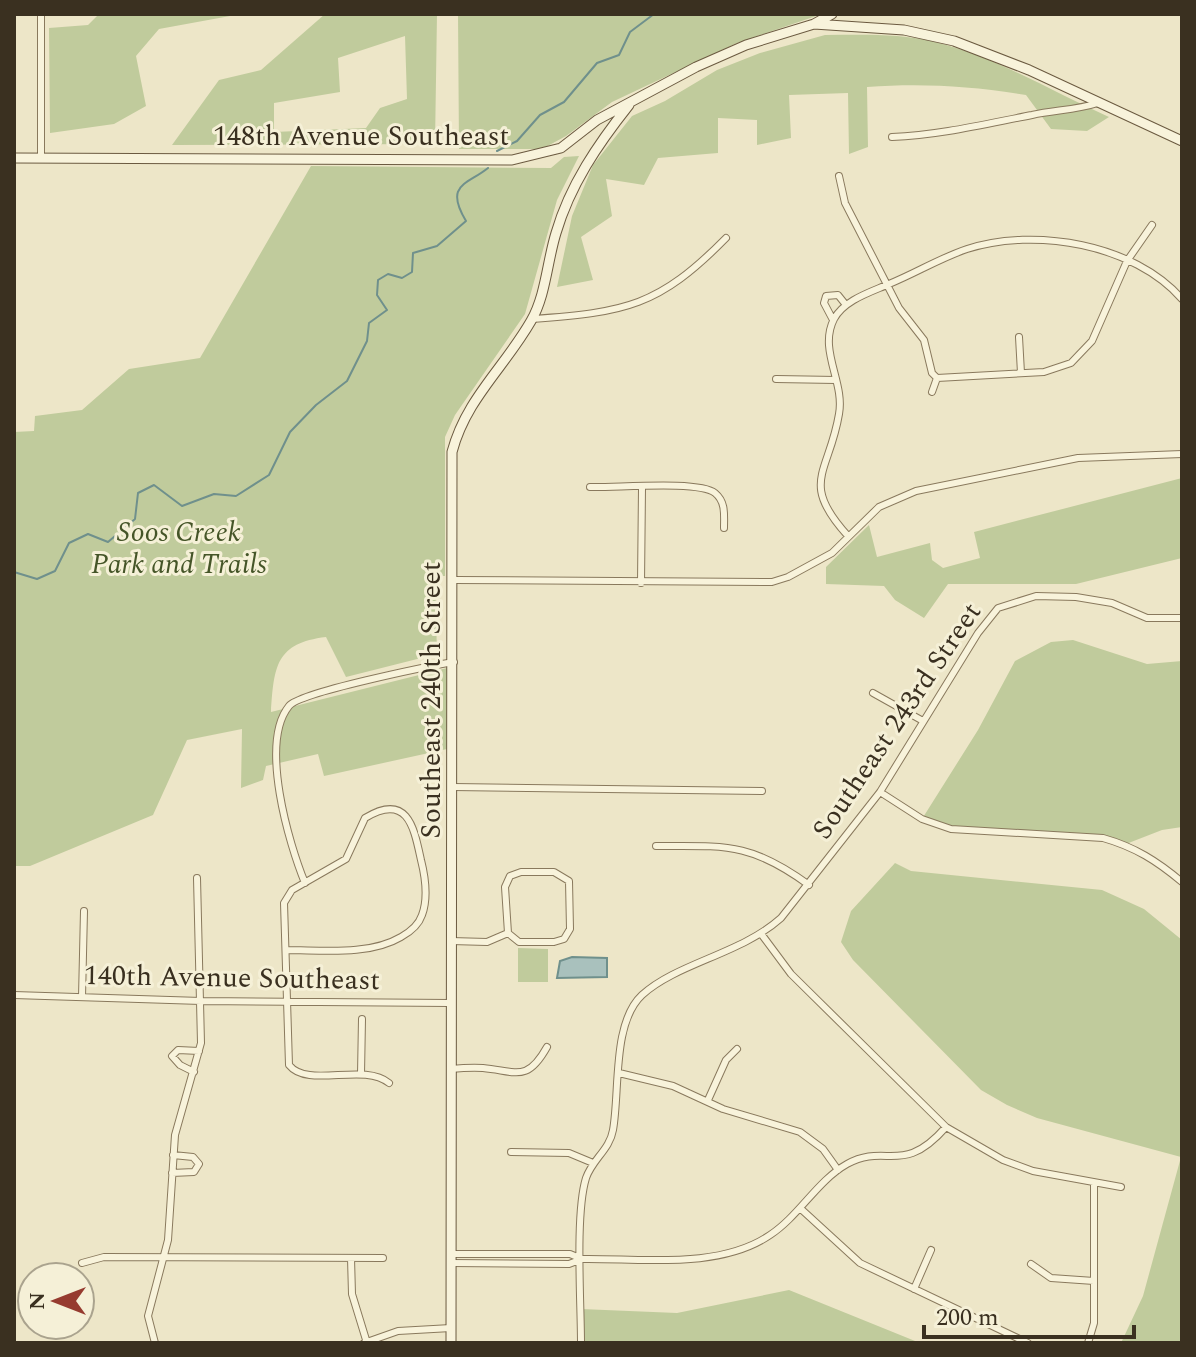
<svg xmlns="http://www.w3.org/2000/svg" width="1196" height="1357" font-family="Spectral,serif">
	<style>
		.green { fill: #c0cb9c; fill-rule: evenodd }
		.water { fill: #a9c1bd; stroke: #6f908c; stroke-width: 2 }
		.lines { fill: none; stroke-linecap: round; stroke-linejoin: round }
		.stream { stroke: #6f908c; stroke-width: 2 }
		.street-casing { stroke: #89795d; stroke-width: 8 }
		.secondary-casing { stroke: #6b5a40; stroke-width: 11 }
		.street { stroke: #f8f3db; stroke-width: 6 }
		.secondary { stroke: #f8f3db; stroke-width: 9 }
		.labels { text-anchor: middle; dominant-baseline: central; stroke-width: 6; stroke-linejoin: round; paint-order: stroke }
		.street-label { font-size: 28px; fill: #3a3020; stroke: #f5f0d7 }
		.park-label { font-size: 28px; font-style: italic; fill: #455528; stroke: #f5f0d7 }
	</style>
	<rect width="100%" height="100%" fill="#ede6c8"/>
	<path class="green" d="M99,14H241L159,29L136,56L146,106L114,124L50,133L49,28L88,25Z
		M325,14H437L435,144L172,145L219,80L261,70ZM405,36L407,99L380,108L366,128L274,132V103L340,92L338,58Z
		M458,14H822L737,43L612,102L566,136L542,149H459Z
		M825,35C861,35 899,33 935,42C996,57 1053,92 1109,117L1087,131L1051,129L1026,95C971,86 922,83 867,87L868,147L849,154L848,93L789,95L791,138L757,145V120L718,118V153L658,158L644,185L606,179L612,216L581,237L593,280L557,287L572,216L593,165L632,116L665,101L717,70L760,53Z
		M579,156L557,200L525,314L455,415L445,437V576H435L437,654L346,677L326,637C276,643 274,666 271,712L447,668V749L324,776L318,754L266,766L263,780L241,788L242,729L187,740L153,815L30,866H14V432L34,431L35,416L82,410L129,369L200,358L311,166L551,168L564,157Z
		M1182,478V558L1076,584H948L924,618L895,600L884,586L826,584V567L869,525L877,557L930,543L932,560L943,568L980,558L974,532Z
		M1073,640L1147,664L1182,661V827L1162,830L1126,844L1103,838L969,831L922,819L978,730L1015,661L1051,642Z
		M895,863L911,871L1102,890L1144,909L1182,940V1343H1121L1143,1296L1181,1157L1037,1118L1007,1105L981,1090L853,960L841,942L851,911Z
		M518,948L548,949V982H518Z
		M789,1290L920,1343H581V1309L677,1313Z"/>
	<path class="water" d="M572,957L607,958V977L557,978L560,961Z"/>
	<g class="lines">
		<path class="stream" d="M497,151L517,141L540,115L564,102L597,63L619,55L630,32L654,14
			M14,572L37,579L55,571L69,543L88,534L108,542L135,519L138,493L154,485L182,506L214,494L236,496L269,475L290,432L316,405L347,381L367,341L369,323L387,310L377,295L378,280L388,274L402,278L412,272L413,253L437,246L466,221C444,184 467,185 488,168"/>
		<g class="street-casing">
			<path id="street" d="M892,137C940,135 985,124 1032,115C1055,110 1076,110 1098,103
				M41,158V14
				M839,176L845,203L899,308L924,340L932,373L937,378
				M532,319C626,312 658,307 726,238
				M833,320L824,303L826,296L838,295L846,305
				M1019,337L1021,373
				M937,378L1044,372L1071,363L1092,341L1127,261L1152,225
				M776,379L836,380
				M932,392L937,378
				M590,487C615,488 699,480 715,493C726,502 724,515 724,528
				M848,536C799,482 829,474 839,414C845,382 818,350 834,319C844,300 871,292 889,284C916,273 940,258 967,249C1035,227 1134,244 1182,299
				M455,580L772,582L788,577L832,553L879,507L916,491L1078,458L1182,454
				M641,583L642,488
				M873,693L923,721
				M453,787L762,791
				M880,792L922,819L951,829L1103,838C1135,847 1157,861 1182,882
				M656,846C726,846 750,842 809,885
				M521,872H554L569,881L570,929L564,939L554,942H519L508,933L505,887L510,876Z
				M305,883C289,844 259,743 289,706C300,692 430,666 454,662
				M762,935L791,974L946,1127L1003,1160L1033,1171L1121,1187
				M451,941L487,942L508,933
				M286,950C322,950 369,956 401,937C410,932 419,924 422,915C428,899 425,876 421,860C414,828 408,792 365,818L346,859L292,890L284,903L289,1065C308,1089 363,1062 389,1083
				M14,995L201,1001L450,1003
				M82,997L84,911
				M450,1069C461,1068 472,1067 483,1068C516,1071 527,1083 547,1047
				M194,1072L180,1065L172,1056L178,1050L199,1051
				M619,1073L673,1086L723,1109L800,1132L823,1149L838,1170
				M361,1074L362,1019
				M708,1100L726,1060L737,1049
				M511,1152L569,1153L593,1163
				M172,1173L194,1172L199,1164L193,1157L173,1155
				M801,1209L860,1263L1028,1343
				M451,1254H570L582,1259
				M351,1258L352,1294L367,1343
				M82,1263L104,1257L383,1258
				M451,1263L569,1264L582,1259C640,1258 719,1270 770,1235C799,1216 817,1181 847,1164C887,1142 902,1177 946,1127
				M1031,1264L1051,1278L1094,1281
				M914,1289L931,1250
				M155,1343L148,1316L168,1240L175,1135L201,1043L197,878
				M364,1343L398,1331L451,1328
				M581,1343C581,1302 575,1214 586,1178C592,1160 610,1149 613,1130C620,1091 612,1023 642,995C677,963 741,954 781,918L880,792L978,633L998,608L1036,596L1076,597L1112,603L1147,618H1182
				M1088,1343L1094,1323V1183"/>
		</g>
		<g class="secondary-casing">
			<path id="secondary" d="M814,24L832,14
				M14,158L512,160L561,148L597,120L696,67L746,45L814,24L904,30L954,41L1029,70L1182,141
				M451,1343L452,452C466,399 504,368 531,321C546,295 547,262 556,233C570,185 598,144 629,105"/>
		</g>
		<use href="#street" class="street"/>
		<use href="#secondary" class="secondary"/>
	</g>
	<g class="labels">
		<g class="street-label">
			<text x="361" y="136">148th Avenue Southeast</text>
			<text transform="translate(431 700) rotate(-90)">Southeast 240th Street</text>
			<text transform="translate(897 721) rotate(-56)">Southeast 243rd Street</text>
			<text transform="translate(232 978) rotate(1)">140th Avenue Southeast</text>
		</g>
		<g class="park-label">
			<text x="179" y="532">Soos Creek<tspan x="179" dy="32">Park and Trails</tspan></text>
		</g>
	</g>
	<rect width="1196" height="1357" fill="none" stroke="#3a3020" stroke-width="32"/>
	<g transform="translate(56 1301) rotate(270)"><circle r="38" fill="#f5f0d7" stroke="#aaa38e" stroke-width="2"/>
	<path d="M0-6L14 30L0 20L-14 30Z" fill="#963b2f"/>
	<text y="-12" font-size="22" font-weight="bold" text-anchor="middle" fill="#3a3020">N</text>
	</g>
	<path d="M924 1325v12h210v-12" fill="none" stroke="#3a3020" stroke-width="4"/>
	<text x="936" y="1325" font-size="24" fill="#3a3020" stroke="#f5f0d7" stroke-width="6" paint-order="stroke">200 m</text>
</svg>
